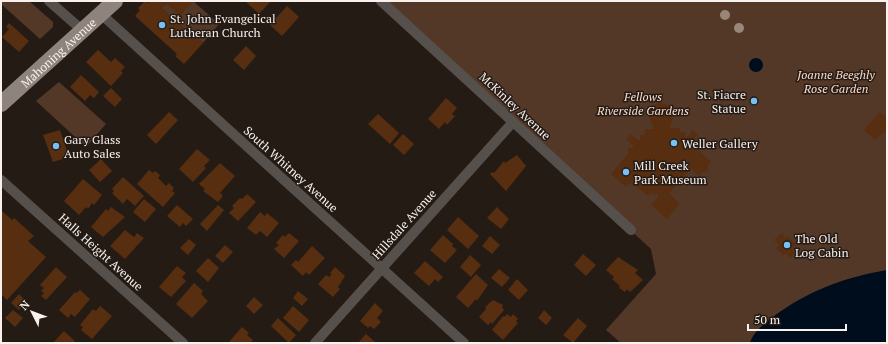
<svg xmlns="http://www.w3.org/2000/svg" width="888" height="344" font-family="'PT Serif',serif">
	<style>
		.green { fill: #533827 }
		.water { fill: #000d1c }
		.building { fill: #572e10 }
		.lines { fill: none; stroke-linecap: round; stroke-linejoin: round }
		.street { stroke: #56504d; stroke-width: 10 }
		.primary { stroke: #8e847d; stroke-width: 16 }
		.tree { fill: #9a8579 }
		.poi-dot { fill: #75c0f6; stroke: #251b15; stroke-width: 1.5 }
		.labels { text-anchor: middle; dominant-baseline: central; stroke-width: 3; stroke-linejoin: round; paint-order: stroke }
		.poi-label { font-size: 12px; fill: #f8f1ed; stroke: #251b15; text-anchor: start }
		.street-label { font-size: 12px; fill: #f8f1ed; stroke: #251b15 }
		.park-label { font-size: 12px; font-style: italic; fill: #fadcca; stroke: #251b15 }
	</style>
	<rect width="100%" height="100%" fill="#251b15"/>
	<path class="green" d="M1,1H29L53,22V27L40,39L1,4Z
		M193,1L219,24L203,43L193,34L191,35L161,8L166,3L180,15Z
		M381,1H887V343H621L606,330L656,274L651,249Z
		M59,82L106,124L86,147L36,101Z"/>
	<path class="water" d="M749 65a7 7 0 1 1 14 0a7 7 0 1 1-14 0Z
		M887,270V343H750C753,332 765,323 774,316C808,291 845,277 887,270Z"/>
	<path class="building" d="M145,1L148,3L150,1H193L180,16L166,3L161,8L191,35L193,34L203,43L184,64L175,56L177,54L135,16L140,10L138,8Z
		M245,1H271L259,14Z
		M287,6L299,17L282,36L270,25Z
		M9,23L29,41L19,52L2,37L9,29L6,27Z
		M246,46L256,56L244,70L233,60Z
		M98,50L111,62L115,58L125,67L121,71L123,73L111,86L86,62Z
		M81,75L99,92L94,98L90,95L85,101L70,87Z
		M111,88L122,99L115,107L103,96Z
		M446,98L457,108L452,114L455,116L447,125L445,122L439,129L428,119Z
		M658,103L666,104L673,111V117L670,128H680V132H685V136L687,137L693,130L698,135L692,141V144H698V150L711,162L708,166V171L703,172L699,176L691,169L669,193L680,204L667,219L651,205L659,196L656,193L654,195L651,193L648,196L631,182L626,187L611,174L628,154V148H633V145L626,139L631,134L638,140H640V135H645V129H654L648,115L651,108Z
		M169,112L178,120L156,144L147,135Z
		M880,112L887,118V126L886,131L875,140L864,130Z
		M378,114L399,133L390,144L368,124Z
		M60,130L69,157L53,162L43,135Z
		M403,134L414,144L404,155L393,145Z
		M197,149L210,160L204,166L206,168L193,182L179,169Z
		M517,155L526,166L506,191L490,174L492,172L494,173L504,161L505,163Z
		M101,159L112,171L100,182L89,170Z
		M220,163L235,176L220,193L223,196L218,202L203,191L205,189L199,184Z
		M149,170L153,173L155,171L160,175L158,178L166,186L169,183L174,188L172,191L175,193L163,207L137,184Z
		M123,177L144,196L135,206L127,199L123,204L112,193L114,191L112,189Z
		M83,179L102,195L94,205L92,203L88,209L86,207L79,215L64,201Z
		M247,194L256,202L238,221L229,213L234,208L232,206L240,198L242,199Z
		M144,199L156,209L145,222L133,212Z
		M177,205L193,219L186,226L183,223L180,227L167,216Z
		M218,205L224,210L207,231L200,224Z
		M111,207L125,217L103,237L91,227L106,209L108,211Z
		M497,207L509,219L501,229L487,218Z
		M1,210L12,220L14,218L34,236L28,241L46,257L7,300L1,294Z
		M260,212L265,216L267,213L279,223L267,237L260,231L256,235L247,228Z
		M458,217L479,236L468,249L447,230Z
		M125,230L134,237L137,233L144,238L125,259L110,246Z
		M289,233L299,241L284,258L274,249L279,245L276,243L283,235L285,237Z
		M782,233L786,238L788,236L796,245L792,249L795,253L790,258L786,253L783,255L776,248L779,245L774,240Z
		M443,235L453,244L452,246L457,250L445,263L430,250Z
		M490,236L500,245L492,254L482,246Z
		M189,239L196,245L188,255L180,248Z
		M225,245L233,252L223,263L215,256Z
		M312,246L325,258L309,275L306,272L303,276L291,265L296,260L298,262Z
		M583,254L596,265L586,276L574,265Z
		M470,255L481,265L471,277L460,267Z
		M618,257L638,270L635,273L643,280L630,292L627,289L625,292L619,288L620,286L612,279L614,277L606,270Z
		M208,258L219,268L208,282L196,271Z
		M425,261L443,277L438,282L435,279L429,286L414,273Z
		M177,266L186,273L182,277L186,281L171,297L159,287Z
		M56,267L67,277L46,300L41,296L44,293L41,291L44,288L40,285Z
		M335,267L345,276L338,287L340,289L333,297L318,284L326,275L329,277L332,274L330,273Z
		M499,269L510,278L502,287L491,278Z
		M476,274L488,285L477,301L476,299L468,308L456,297Z
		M517,279L528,290L519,300L508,290Z
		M194,283L203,291L201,294L208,301L192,318L176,304Z
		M80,290L90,299L75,317L71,314L68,318L59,310L75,292L76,293Z
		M298,291L308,299L302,306L293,298Z
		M19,294L26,301L19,310L11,303Z
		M254,297L263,305L254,314L246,306Z
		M493,300L503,305L502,307L504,310L492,324L491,322L488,325L479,317L486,309L485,307Z
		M375,303L383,311L377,318L381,322L374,329L370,326L368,328L360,321Z
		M100,306L112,316L92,339L81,330L83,327L80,325L93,309L96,311Z
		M293,306L309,320L299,332L283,318Z
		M13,310L23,318L15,327L5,318Z
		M544,310L552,318L546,325L538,318Z
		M507,314L511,317L513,314L518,319L516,321L518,323L503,340L492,330L503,316L504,317Z
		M278,318L296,335L289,343L271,326Z
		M578,318L587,326L573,343L563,335Z
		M242,327L249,333L247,335L253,340L251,343H228Z
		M64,331L75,341L73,343H53Z
		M366,334L375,342L358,343Z"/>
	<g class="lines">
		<path class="street" d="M49,1L82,30
			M381,1L631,230
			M101,14L464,343
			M1,180L183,343
			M315,343L513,122"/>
		<path class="primary" id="s1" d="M1,104L115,1"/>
	</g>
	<g class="tree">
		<circle cx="725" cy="15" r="5"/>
		<circle cx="739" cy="28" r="5"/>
	</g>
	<g class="poi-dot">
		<circle cx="162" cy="25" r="4"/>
		<circle cx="754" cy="101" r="4"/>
		<circle cx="674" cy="143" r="4"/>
		<circle cx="56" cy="146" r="4"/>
		<circle cx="626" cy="172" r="4"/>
		<circle cx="787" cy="245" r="4"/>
	</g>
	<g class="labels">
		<g class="poi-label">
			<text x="170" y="18">St. John Evangelical<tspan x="170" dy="14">Lutheran Church</tspan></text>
			<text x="746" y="94" text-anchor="end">St. Fiacre<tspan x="746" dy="14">Statue</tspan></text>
			<text x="64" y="139">Gary Glass<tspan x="64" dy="14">Auto Sales</tspan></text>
			<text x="682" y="143">Weller Gallery</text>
			<text x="634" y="165">Mill Creek<tspan x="634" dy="14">Park Museum</tspan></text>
			<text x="795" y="238">The Old<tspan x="795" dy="14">Log Cabin</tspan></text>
		</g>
		<g class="street-label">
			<text stroke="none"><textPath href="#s1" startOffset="77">Mahoning Avenue</textPath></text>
			<text transform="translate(515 106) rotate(43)">McKinley Avenue</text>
			<text transform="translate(291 169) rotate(42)">South Whitney Avenue</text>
			<text transform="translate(404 224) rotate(-48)">Hillsdale Avenue</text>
			<text transform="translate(101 252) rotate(42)">Halls Height Avenue</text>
		</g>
		<g class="park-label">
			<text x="836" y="74">Joanne Beeghly<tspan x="836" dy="14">Rose Garden</tspan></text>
			<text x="643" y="96">Fellows<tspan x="643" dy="14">Riverside Gardens</tspan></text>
		</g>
	</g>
	<rect width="888" height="344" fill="none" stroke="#f8f1ed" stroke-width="4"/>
	<g transform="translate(32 312) rotate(312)" stroke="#251b15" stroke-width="3" paint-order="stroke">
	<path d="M0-3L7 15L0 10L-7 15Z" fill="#f8f1ed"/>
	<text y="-6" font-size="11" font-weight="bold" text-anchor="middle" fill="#f8f1ed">N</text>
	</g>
	<path d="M748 324v6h98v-6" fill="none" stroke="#f8f1ed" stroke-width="2"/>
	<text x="754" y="324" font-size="12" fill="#f8f1ed" stroke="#251b15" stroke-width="3" paint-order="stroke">50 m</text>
</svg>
